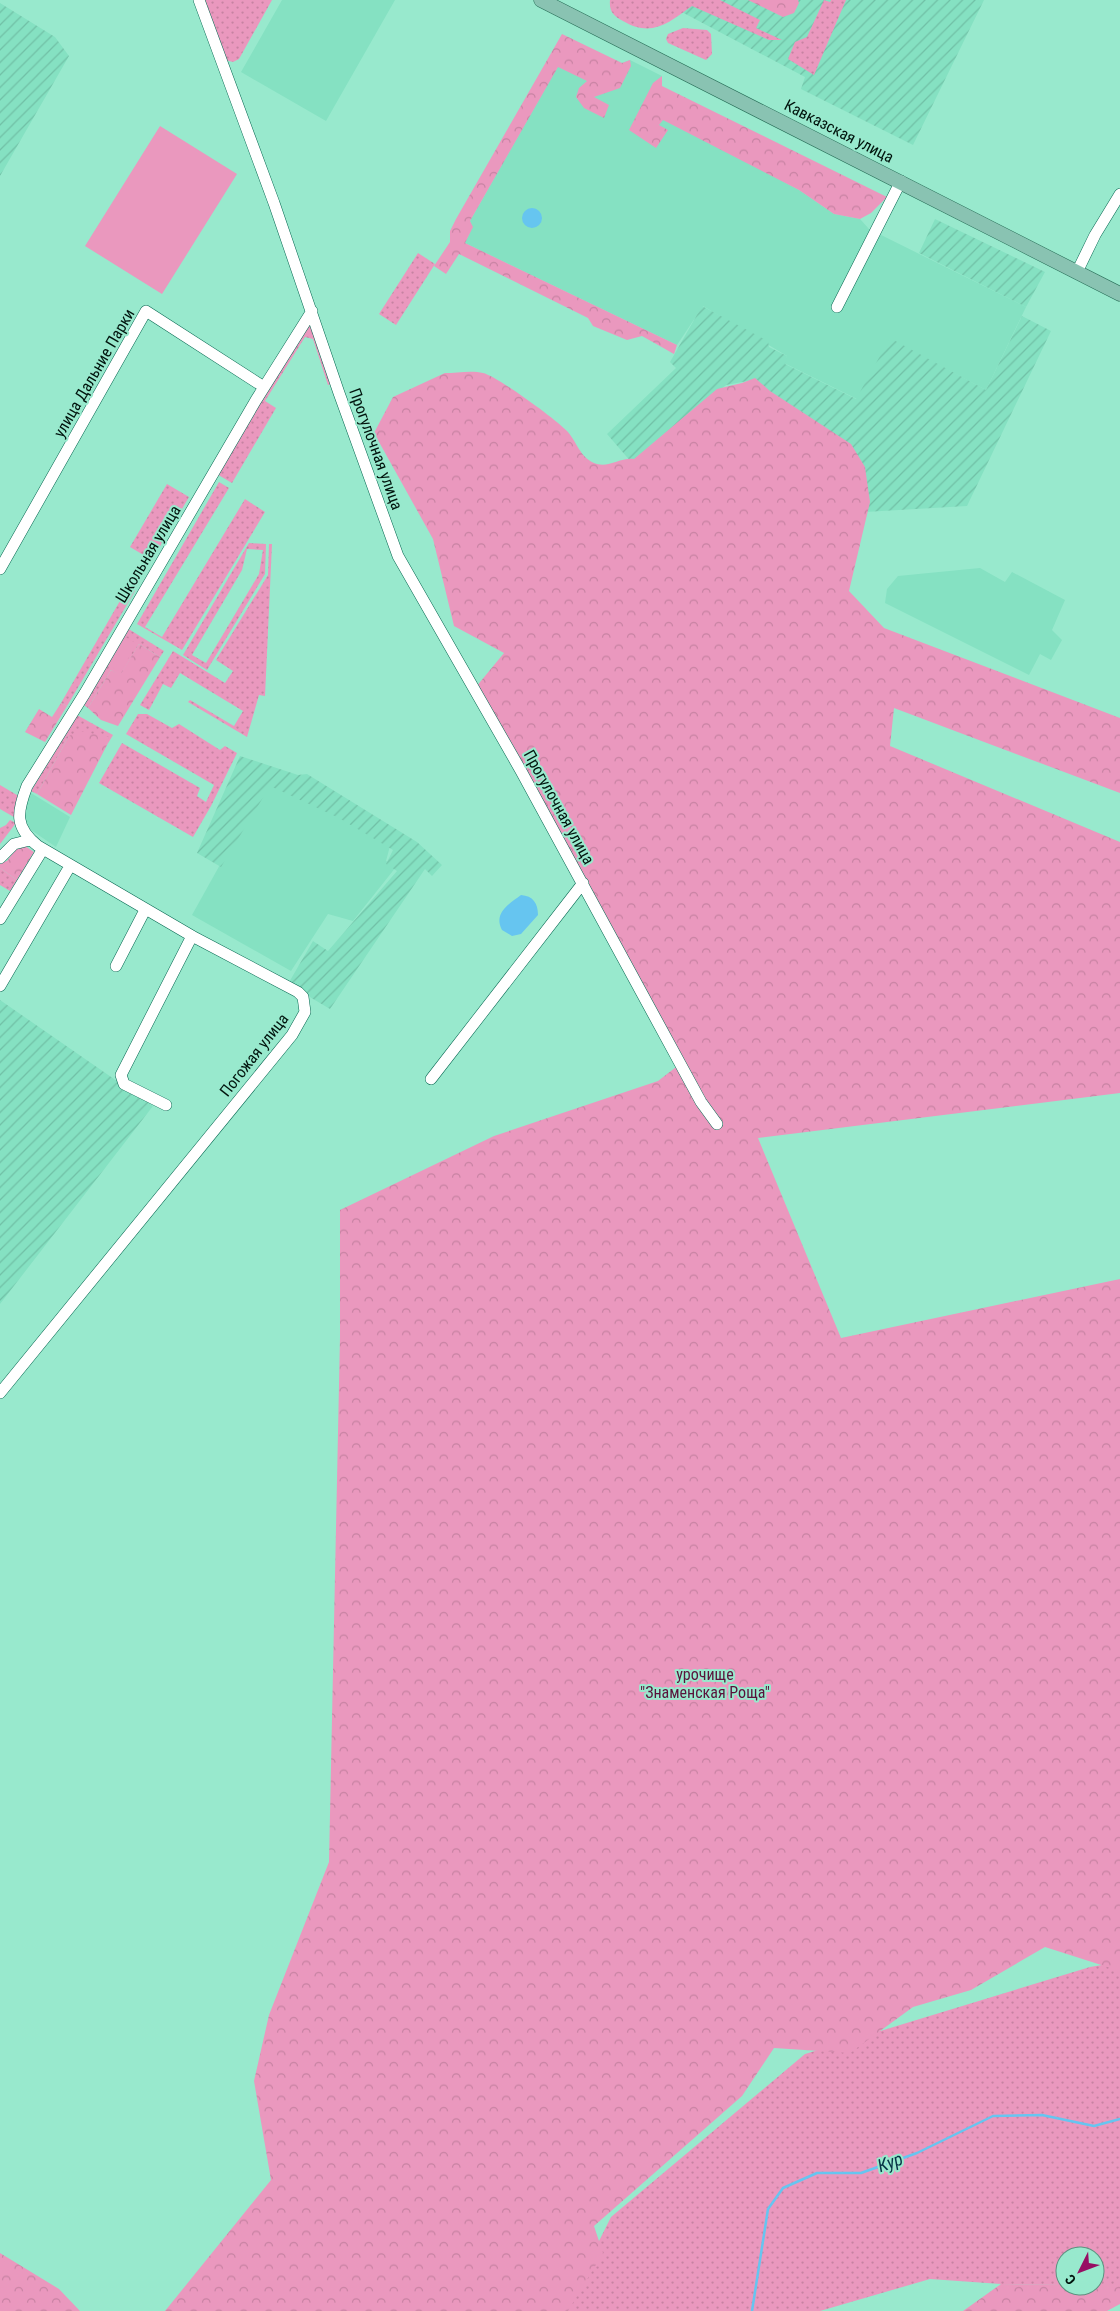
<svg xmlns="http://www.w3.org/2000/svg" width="1120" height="2311" font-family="'Roboto Condensed',sans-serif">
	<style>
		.built { fill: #85e1c2 }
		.industrial { fill: url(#industrial-furrows) }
		.grass { fill: url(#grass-dots); fill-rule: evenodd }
		.forest { fill: url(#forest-crowns) }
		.garden { fill: #ea98be }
		.water { fill: #66c5f0 }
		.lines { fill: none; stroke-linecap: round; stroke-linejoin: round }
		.stream { stroke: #66c5f0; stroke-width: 2.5 }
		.minor-casing { stroke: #03664f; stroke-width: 12 }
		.major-casing { stroke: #266c56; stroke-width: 15 }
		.minor { stroke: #fff; stroke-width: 11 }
		.major { stroke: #89c3b2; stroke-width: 14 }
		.labels { text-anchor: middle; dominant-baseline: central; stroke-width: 4; stroke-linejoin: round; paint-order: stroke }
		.street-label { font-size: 16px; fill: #00140d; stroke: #98e9cd }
		.park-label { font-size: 16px; fill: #5a123b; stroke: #98e9cd }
		.water-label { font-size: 18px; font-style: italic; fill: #073345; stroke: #98e9cd }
	</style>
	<defs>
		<pattern id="industrial-furrows" width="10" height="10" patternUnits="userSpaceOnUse" patternTransform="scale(1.25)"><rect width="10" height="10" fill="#85e1c2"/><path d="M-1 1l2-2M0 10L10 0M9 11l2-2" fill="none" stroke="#71c0a6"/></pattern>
		<pattern id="grass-dots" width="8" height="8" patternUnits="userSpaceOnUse" patternTransform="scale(1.25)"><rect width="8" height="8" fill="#ea98be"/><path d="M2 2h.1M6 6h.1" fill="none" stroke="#c782a2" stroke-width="1.8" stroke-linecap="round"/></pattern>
		<pattern id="forest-crowns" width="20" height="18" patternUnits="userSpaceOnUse" patternTransform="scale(1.25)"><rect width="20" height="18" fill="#ea98be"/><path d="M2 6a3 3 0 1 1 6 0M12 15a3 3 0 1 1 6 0" fill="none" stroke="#c782a2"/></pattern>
	</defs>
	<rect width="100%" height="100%" fill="#98e9cd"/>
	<path class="built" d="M282,0H395L326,121L241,72Z
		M630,60L662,76L661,86L698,136L799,190L834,214L860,219L869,229L1026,307L986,390L890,339L857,399L784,363L787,356L703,306L677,345L465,243L472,227L470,221L558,66L622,63Z
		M980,568L1005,582L1012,572L1065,600L1052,630L1062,640L1051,660L1040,654L1029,675L885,603L887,589L898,576Z
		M266,782L317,805L390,846L386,861L396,867L353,921L328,914L291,971L192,915Z
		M31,793L70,817L56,847L31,830L24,823V807Z"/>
	<path class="industrial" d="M659,0H984L913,145L801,89L805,77Z
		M0,3L55,37L69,56L0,176Z
		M935,219L1045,272L1026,307L919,253Z
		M702,306L768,341L769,347L787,356L785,364L856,399L890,338L986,390L1022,316L1051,331L967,506L865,512L753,380L726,385L632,463L607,434L676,368L670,362Z
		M240,756L298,775L307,774L417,842L442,865L432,876L425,869L330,1009L288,984L313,941L328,951L397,871L386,864L393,850L339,818L270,786L221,867L197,853Z
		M0,1000L153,1106L0,1304Z"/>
	<path class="grass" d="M202,0H272L239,59L233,62L225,60Z
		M610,0H720L760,20L756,28L782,40H769L692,6C668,23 652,38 623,21C613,16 609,11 610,0Z
		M824,0L830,2L831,0H846L814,75L788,59L795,42L807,37Z
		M683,28L707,30L711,34L712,54L706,60L668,43L666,39L668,34Z
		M418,253L435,264L396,325L379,314Z
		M309,316L338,382L328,385L313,339L305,337L265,401L276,408L232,483L215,473Z
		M219,482L229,488L145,627L162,637L245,499L265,512L182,650L137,624Z
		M167,484L189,497L152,560L130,547Z
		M249,543L266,544L265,574L207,670L183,655ZM247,549L263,550L259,574L206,663L192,655L242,570Z
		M269,544H272L265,696L259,695L247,737L188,702L190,700L234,726L243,711L180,673L171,688L163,684L149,710L140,705L173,651L225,683L233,671L216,660L268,575Z
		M128,587L135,591L67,706L61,703Z
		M127,628L164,651L160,657L139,644L120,676L111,670L88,708L81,703Z
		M138,714H147L172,728L179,724L220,750L225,746L237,753L211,806L193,837L99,783L122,743L200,788L197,796L206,802L214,785L126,734Z
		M77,715L113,735L107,745L108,737L69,736L37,794L31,791Z
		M0,785L22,798L19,820L0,809Z
		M10,820L16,823L0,844V828L6,825Z
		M0,868L17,880L10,891L0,885Z
		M1120,1962V2285H1095V2256H1065V2285L1001,2284L930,2279L820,2311H564L611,2217L805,2054L1090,1967Z"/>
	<path class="forest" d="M748,0H798L799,3L794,13L783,17Z
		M562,34L622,63L630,60L631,66L620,88L594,97L609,105L604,118L584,108L576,97L579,88L587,81L558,67L470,221L473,227L465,243L677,345L674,354L642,336L627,340L593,326L588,318L459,254L446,274L434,266L450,242V231L456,219Z
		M662,76V86L887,197L871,213L860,219L834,214L799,190L663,120L659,125L668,130L656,148L629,130L653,83Z
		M445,373C456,373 472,370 483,373C497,376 557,420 567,431C577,442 580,457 594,463C608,469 620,457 634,459L717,389L742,383L755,378L770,391L851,444L865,467L870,502L849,591L884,628L1120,718V793L894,708L890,746L1120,842V1093L758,1138L841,1338L1120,1279V1971L1045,1947L971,1990L913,2007L850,2053L774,2048L742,2096L594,2226L603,2253L568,2311H165L271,2180L254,2081L269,2015L329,1862L340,1337V1210L494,1136L658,1081L680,1064L471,693L504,653L454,626L433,539L374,433L393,397Z
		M139,644L160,657L118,726L101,720L88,708L111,670L120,675Z
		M61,703L67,706L45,742L25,732L39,709L52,717Z
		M79,731L109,737L107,745L71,815L37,794L69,736Z
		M18,846H25L34,852L17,880L0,868V863L7,861Z
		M0,2253L59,2289L80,2311H0Z
		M1001,2284L1120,2285V2304L1107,2311H963Z"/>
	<path class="garden" d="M160,126L237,174L162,294L85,246Z
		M124,636L137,644L120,672L107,664Z"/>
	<path class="water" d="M522 218a10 10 0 1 1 20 0a10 10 0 1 1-20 0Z
		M521,895C533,896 538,903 538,915L521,934L512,936L502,930C493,913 509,904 521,895Z"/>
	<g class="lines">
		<path class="stream" d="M752,2311L768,2209L783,2188L817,2173H861L917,2153L993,2116L1042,2115L1094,2126L1120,2119"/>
		<g class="minor-casing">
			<path id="minor" d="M199,0L274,203L339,393L398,556L521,771L701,1102L717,1124
				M1077,272L1095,235L1120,194
				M837,307L901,181
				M0,569L146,311L264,387
				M0,858L14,844L30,840
				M0,919L43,849
				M116,966L145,910
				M0,986L70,866
				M431,1079L583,883
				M166,1105L124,1084L121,1075L192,936
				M0,1393L292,1035L305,1012L303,997L298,992L192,936L38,846C14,827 17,812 27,786L85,693L256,400L312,311"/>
		</g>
		<g class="major-casing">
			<path id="major" d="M541,0L1120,294"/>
		</g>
		<use href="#minor" class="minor"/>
		<use href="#major" class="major"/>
	</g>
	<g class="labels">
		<g class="street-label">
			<text transform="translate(839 131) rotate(27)">Кавказская улица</text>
			<text transform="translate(94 373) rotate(-60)">улица Дальние Парки</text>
			<text transform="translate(376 449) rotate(70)">Прогулочная улица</text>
			<text transform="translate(148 554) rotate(-59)">Школьная улица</text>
			<text transform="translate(559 807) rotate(61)">Прогулочная улица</text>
			<text transform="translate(254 1055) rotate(-52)">Погожая улица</text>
		</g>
		<g class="park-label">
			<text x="705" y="1674">урочище<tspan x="705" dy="18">"Знаменская Роща"</tspan></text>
		</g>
		<g class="water-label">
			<text transform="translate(890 2162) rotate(-20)">Кур</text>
		</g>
	</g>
	<g transform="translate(1080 2271) rotate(228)"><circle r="24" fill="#98e9cd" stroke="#5b9480"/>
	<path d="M0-4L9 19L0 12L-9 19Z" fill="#970e63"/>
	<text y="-8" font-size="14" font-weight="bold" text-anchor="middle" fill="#00140d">С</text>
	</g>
</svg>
